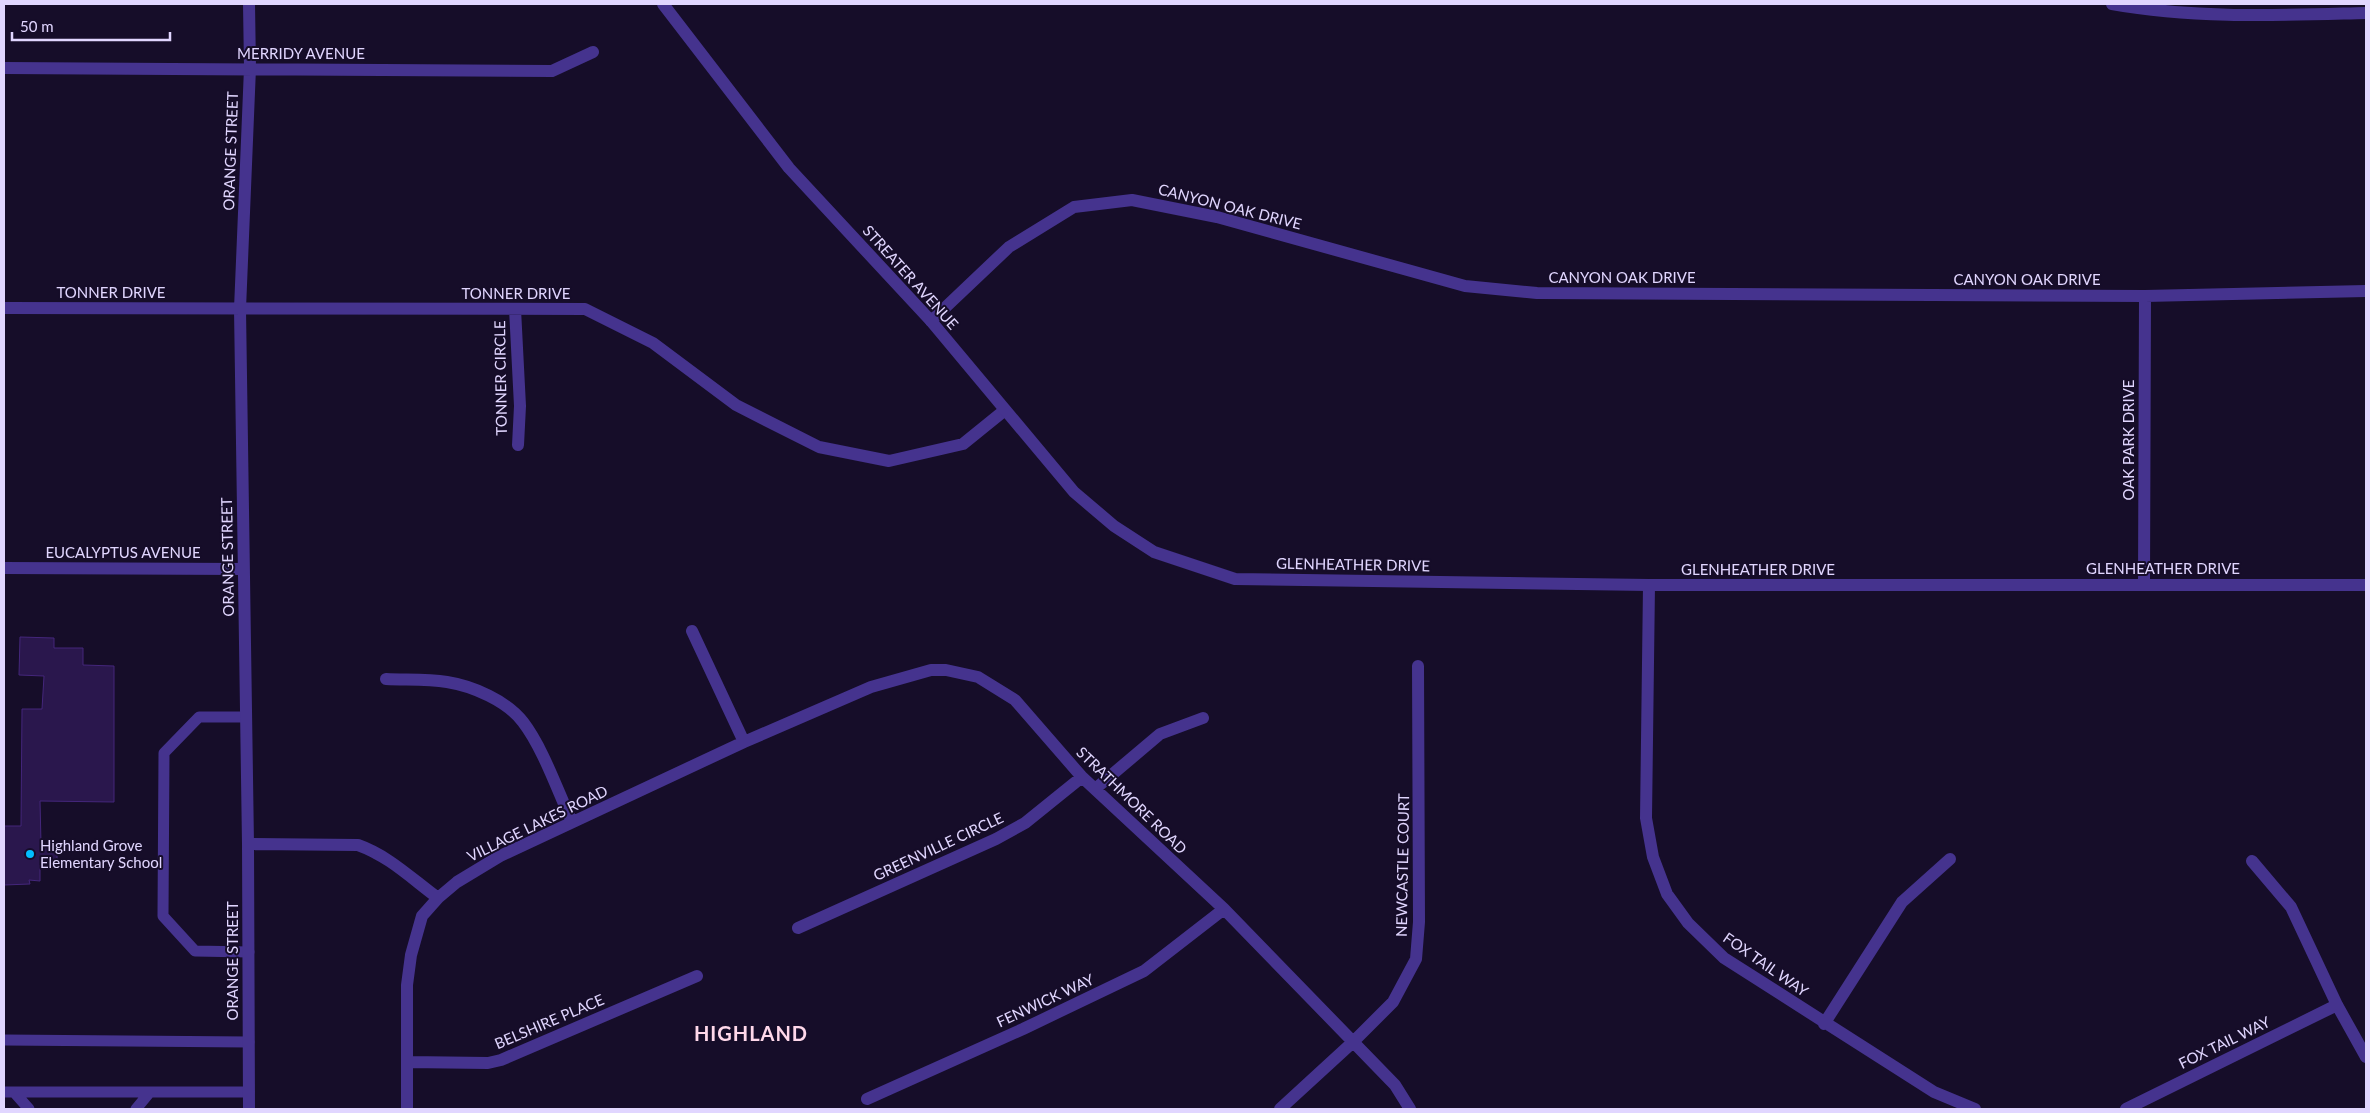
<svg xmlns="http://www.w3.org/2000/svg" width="2370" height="1113" font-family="Lato,sans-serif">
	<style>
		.building { fill: #2a174d; stroke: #44267b }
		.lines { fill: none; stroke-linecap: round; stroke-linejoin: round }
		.service { stroke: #45338e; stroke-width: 11 }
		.minor { stroke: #45338e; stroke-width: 12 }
		.tertiary { stroke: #45338e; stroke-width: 12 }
		.poi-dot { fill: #02beff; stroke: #160d29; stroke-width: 2 }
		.labels { text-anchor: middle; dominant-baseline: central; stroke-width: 4; stroke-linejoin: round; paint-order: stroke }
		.street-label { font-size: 15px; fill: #e1d6ff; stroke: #160d29 }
		.poi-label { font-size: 15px; fill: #e1d6ff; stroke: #160d29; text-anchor: start }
		.district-label { font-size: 20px; font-weight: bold; letter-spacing: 1px; fill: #ffd8ea; stroke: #160d29 }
	</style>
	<rect width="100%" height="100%" fill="#160d29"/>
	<path class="building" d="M20,637L54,638V648H83V665L114,666V802L40,801L41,844H57V864L40,865V881L29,880L30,884L4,885V826H21L22,709H42L44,676L19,675Z"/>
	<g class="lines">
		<path class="service" d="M246,717H199L164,753L163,916L195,951L249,952
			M4,1040L249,1042
			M4,1092H249
			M14,1092L29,1109
			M136,1109L150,1092"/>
		<path class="minor" d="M249,4L250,68L240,309L248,844L249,1109
			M2112,4C2195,19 2283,15 2366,13
			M4,68L552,71L593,52
			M4,308L585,309L653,343L736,405L819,447L889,461L963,444L1005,410
			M515,309L520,406L518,445
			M931,321L1009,247L1074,207L1132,200L1217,217L1465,286L1537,293L2145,296L2366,291
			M4,568L243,569
			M2144,584L2145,296
			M1649,585L1646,818L1653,857L1667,894L1688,923L1724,958L1934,1092L1975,1109
			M692,631L744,742
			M386,679C406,680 427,679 447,682C473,686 507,701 523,722C543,748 558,792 572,822
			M1095,789L1160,734L1203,718
			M248,844L358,845C389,856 412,879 438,898
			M2252,861L2291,907L2337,1005L2366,1057
			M798,928L996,839L1025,823L1082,777
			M1824,1024L1902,902L1950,859
			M408,1062L488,1063L501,1060L697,976
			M867,1099L1023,1029L1144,971L1224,909
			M407,1109V985L411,955L422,916L438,898L457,882L500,856L744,742L871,687L931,670H946L978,677L1015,700L1082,777L1224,909L1395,1085L1410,1109
			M1280,1109L1353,1042L1393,1002L1416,959L1419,922L1418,666
			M2126,1109L2337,1005"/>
		<path class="tertiary" d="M663,4L789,168L931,321L1074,492L1114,526L1154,552L1235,579L1649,585H2366"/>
	</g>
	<circle class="poi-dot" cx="30" cy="854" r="5"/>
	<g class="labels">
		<g class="street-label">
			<text x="301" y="53">MERRIDY AVENUE</text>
			<text transform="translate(230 151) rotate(-88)">ORANGE STREET</text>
			<text transform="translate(1230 206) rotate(14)">CANYON OAK DRIVE</text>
			<text transform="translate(911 277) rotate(48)">STREATER AVENUE</text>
			<text x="1622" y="277">CANYON OAK DRIVE</text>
			<text x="2027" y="279">CANYON OAK DRIVE</text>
			<text x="111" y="292">TONNER DRIVE</text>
			<text x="516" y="293">TONNER DRIVE</text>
			<text transform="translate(500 378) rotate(-91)">TONNER CIRCLE</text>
			<text transform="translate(2128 440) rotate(-90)">OAK PARK DRIVE</text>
			<text x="123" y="552">EUCALYPTUS AVENUE</text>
			<text transform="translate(227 557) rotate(-91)">ORANGE STREET</text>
			<text transform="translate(1353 564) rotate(1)">GLENHEATHER DRIVE</text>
			<text x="2163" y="568">GLENHEATHER DRIVE</text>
			<text x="1758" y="569">GLENHEATHER DRIVE</text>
			<text transform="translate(1132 800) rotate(44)">STRATHMORE ROAD</text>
			<text transform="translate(537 823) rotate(-26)">VILLAGE LAKES ROAD</text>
			<text transform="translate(938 846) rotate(-25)">GREENVILLE CIRCLE</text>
			<text transform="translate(1402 865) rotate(-89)">NEWCASTLE COURT</text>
			<text transform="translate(232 961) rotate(-90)">ORANGE STREET</text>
			<text transform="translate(1766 964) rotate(35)">FOX TAIL WAY</text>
			<text transform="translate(1045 1000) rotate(-25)">FENWICK WAY</text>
			<text transform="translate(549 1021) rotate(-23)">BELSHIRE PLACE</text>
			<text transform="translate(2224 1042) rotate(-26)">FOX TAIL WAY</text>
		</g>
		<g class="poi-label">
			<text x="40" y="845">Highland Grove<tspan x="40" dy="17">Elementary School</tspan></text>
		</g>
		<g class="district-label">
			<text x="751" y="1033">HIGHLAND</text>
		</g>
	</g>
	<rect width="2370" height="1113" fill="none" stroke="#e1d6ff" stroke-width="10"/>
	<path d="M12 32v8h158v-8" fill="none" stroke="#e1d6ff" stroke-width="2.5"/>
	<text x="20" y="32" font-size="15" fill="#e1d6ff" stroke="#160d29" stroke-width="4" paint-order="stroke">50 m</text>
</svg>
